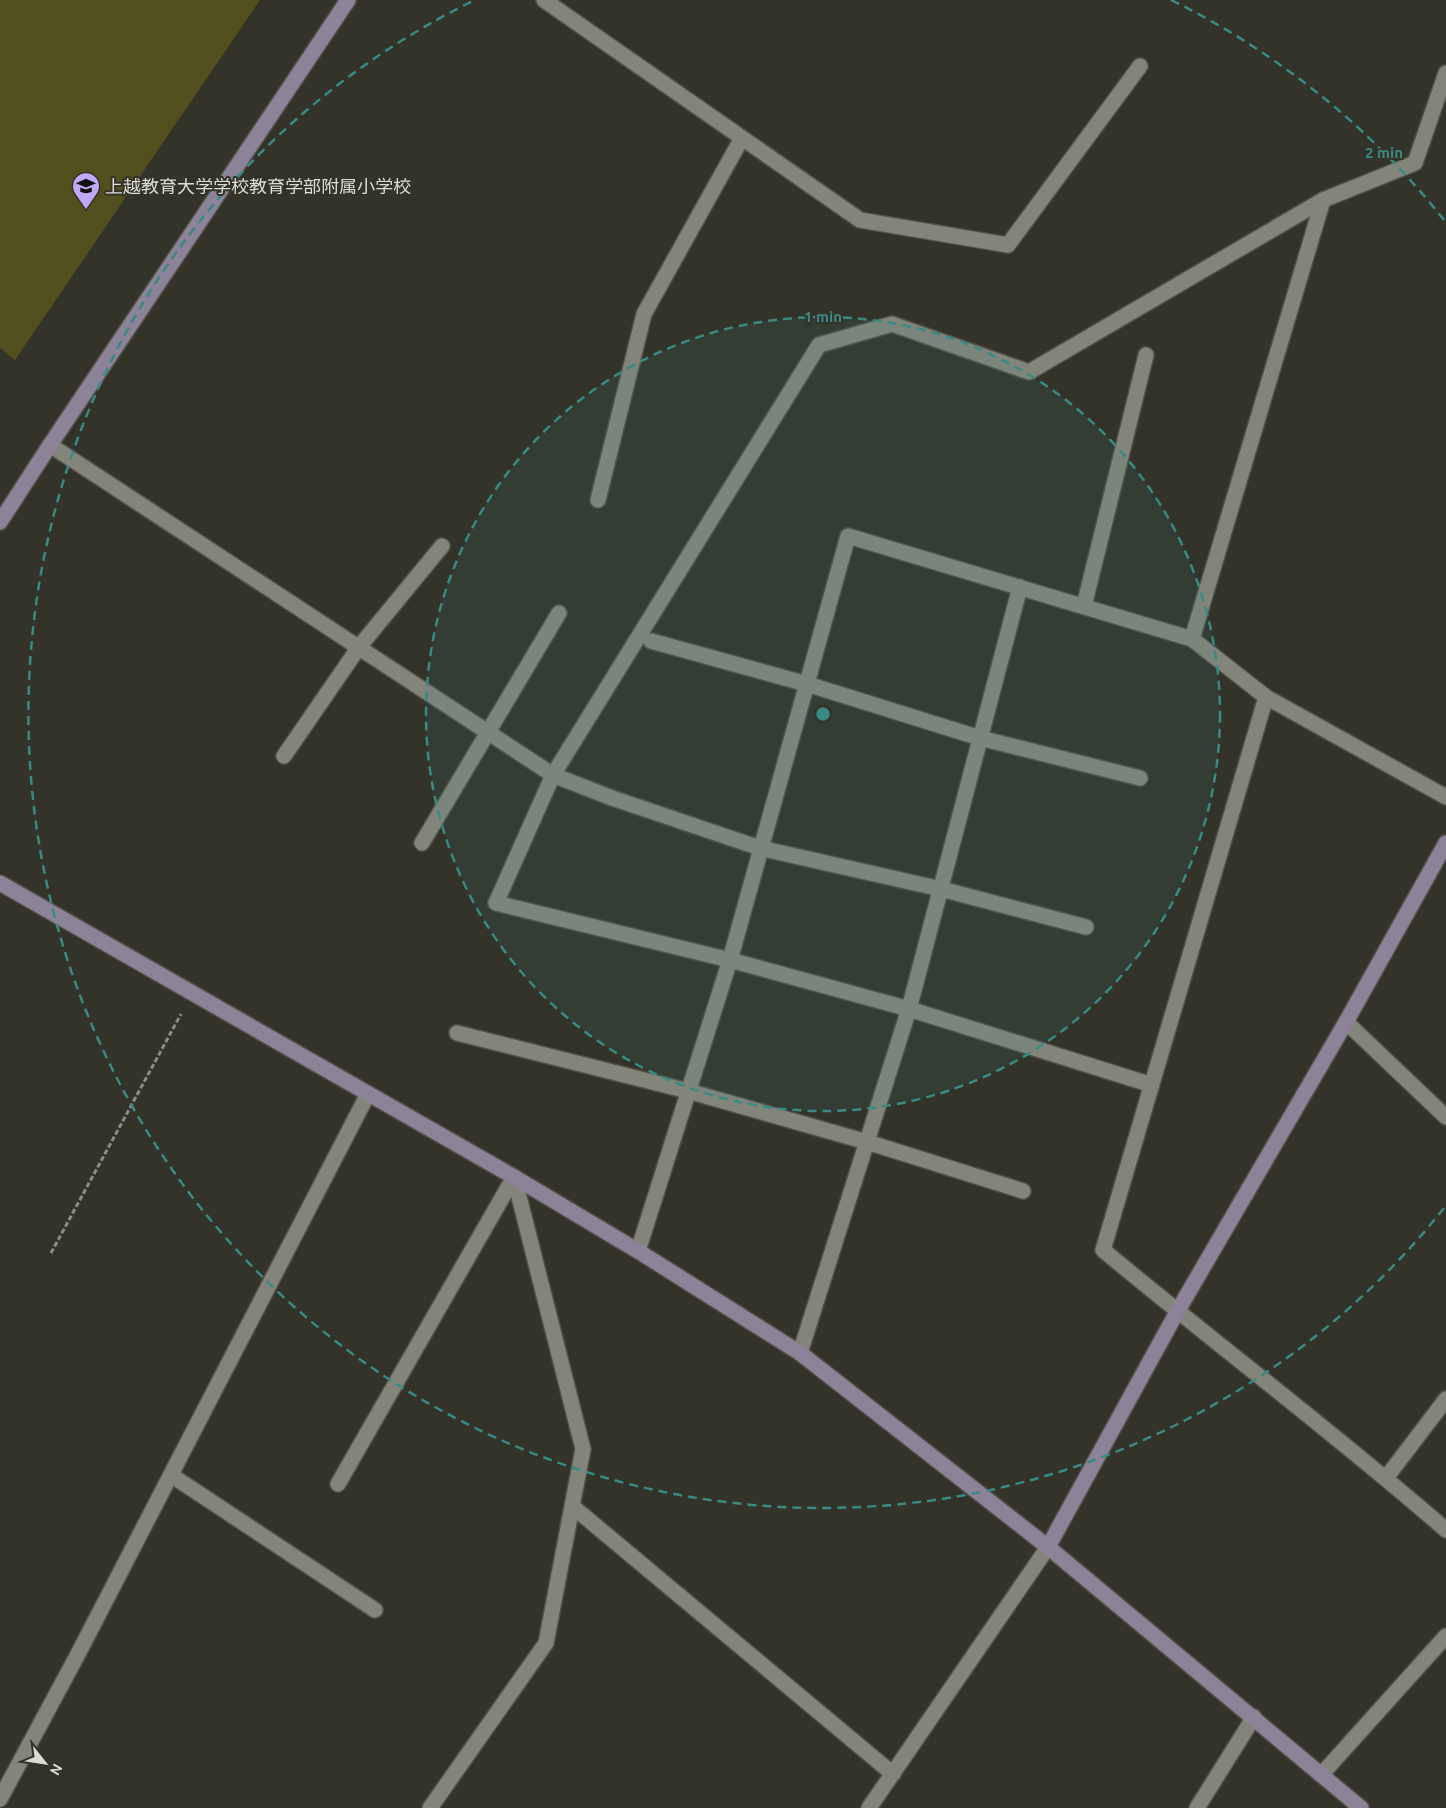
<svg xmlns="http://www.w3.org/2000/svg" width="1446" height="1808" font-family="Ubuntu,'Noto Sans JP',sans-serif">
	<style>
		.green { fill: #504f1d }
		.lines { fill: none; stroke-linecap: round; stroke-linejoin: round }
		.lane-casing { stroke: #505049; stroke-width: 18 }
		.street-casing { stroke: #505049; stroke-width: 18 }
		.secondary-casing { stroke: #505049; stroke-width: 18 }
		.path { stroke: #8c8c85; stroke-width: 3; stroke-dasharray: 5 2.5; stroke-linecap: butt }
		.lane { stroke: #84857a; stroke-width: 15 }
		.street { stroke: #84857a; stroke-width: 15 }
		.secondary { stroke: #8c8399; stroke-width: 15 }
		.ring { fill: none; stroke: #388a83; stroke-width: 2.5; stroke-dasharray: 9 6 }
		.labels { text-anchor: middle; dominant-baseline: central; stroke-width: 4; stroke-linejoin: round; paint-order: stroke }
		.poi-label { font-size: 18px; fill: #dcdcd6; stroke: #333329; text-anchor: start }
		.centre { fill: #388a83; stroke: #333329; stroke-width: 2.5 }
		.ring-label { font-size: 15px; text-anchor: middle; font-weight: bold; fill: #388a83; stroke: #333329; stroke-width: 4; stroke-linejoin: round; paint-order: stroke }
	</style>
	<rect width="100%" height="100%" fill="#333329"/>
	<path class="green" d="M0,0H260L15,360L0,348Z"/>
	<g class="lines">
		<g class="lane-casing">
			<path id="lane" d="M496,903L553,775L819,345L892,324L1029,372L1323,200"/>
		</g>
		<g class="street-casing">
			<path id="street" d="M544,0L860,220L1008,245L1140,66
				M50,445L553,775L612,798L760,848L941,889L1086,927
				M598,500L644,314L742,138
				M1084,606L1146,355
				M1192,639L1323,200L1415,163L1446,73
				M651,641L807,684L980,738L1140,778
				M1266,697L1103,1250C1217,1345 1335,1433 1446,1530
				M284,756L359,647L442,546
				M422,843L559,613
				M496,903L730,960L909,1009L1152,1085
				M1346,1022L1446,1117
				M457,1033L688,1091L867,1142L1023,1191
				M638,1251L730,960L848,536L1192,639L1266,697L1446,797
				M800,1353L909,1009L1020,587
				M171,1475L375,1610
				M1386,1478L1446,1399
				M338,1484L514,1177
				M572,1506L893,1774
				M1321,1775L1446,1636
				M0,1799L78,1654L368,1094
				M430,1808L546,1643L583,1449L514,1177
				M869,1808L1048,1547
				M1197,1808L1254,1717"/>
		</g>
		<g class="secondary-casing">
			<path id="secondary" d="M0,522L50,445L348,0
				M0,883L514,1177L638,1251L800,1353L1048,1547L1361,1808
				M1048,1547L1177,1312L1346,1022L1446,843"/>
		</g>
		<path class="path" d="M51,1253L181,1014"/>
		<use href="#lane" class="lane"/>
		<use href="#street" class="street"/>
		<use href="#secondary" class="secondary"/>
	</g>
	<circle cx="823" cy="714" r="397" fill="#388a83" fill-opacity=".12"/>
	<g class="ring">
		<circle cx="823" cy="714" r="397"/>
		<path d="M1444 1208A794 794 0 1 1 475 0M1171 0A794 794 0 0 1 1444 220"/>
	</g>
	<defs>
		<g id="school-pin" transform="scale(1.4375)"><path d="M0 17L-7.5 6A9.5 9.5 0 1 1 7.5 6Z" fill="#bea9f5" stroke="#333329"/><path d="M0-5L7-2L0 1L-7-2ZM-4 1L0 2.5L4 1V4Q0 6-4 4Z" fill="#111"/></g>
	</defs>
	<g fill-rule="evenodd">
		<use href="#school-pin" x="86" y="186"/>
	</g>
	<g class="labels">
		<g class="poi-label">
			<text x="105" y="186">上越教育大学学校教育学部附属小学校</text>
		</g>
	</g>
	<circle cx="823" cy="714" r="8" class="centre"/>
	<g class="ring-label">
		<text x="1384" y="158">2 min</text>
		<text x="823" y="322">1 min</text>
	</g>
	<g transform="translate(45 1763) rotate(120)" stroke="#333329" stroke-width="4" paint-order="stroke">
	<path d="M0-4L9 19L0 12L-9 19Z" fill="#dcdcd6"/>
	<text y="-8" font-size="14" font-weight="bold" text-anchor="middle" fill="#dcdcd6">N</text>
	</g>
</svg>
